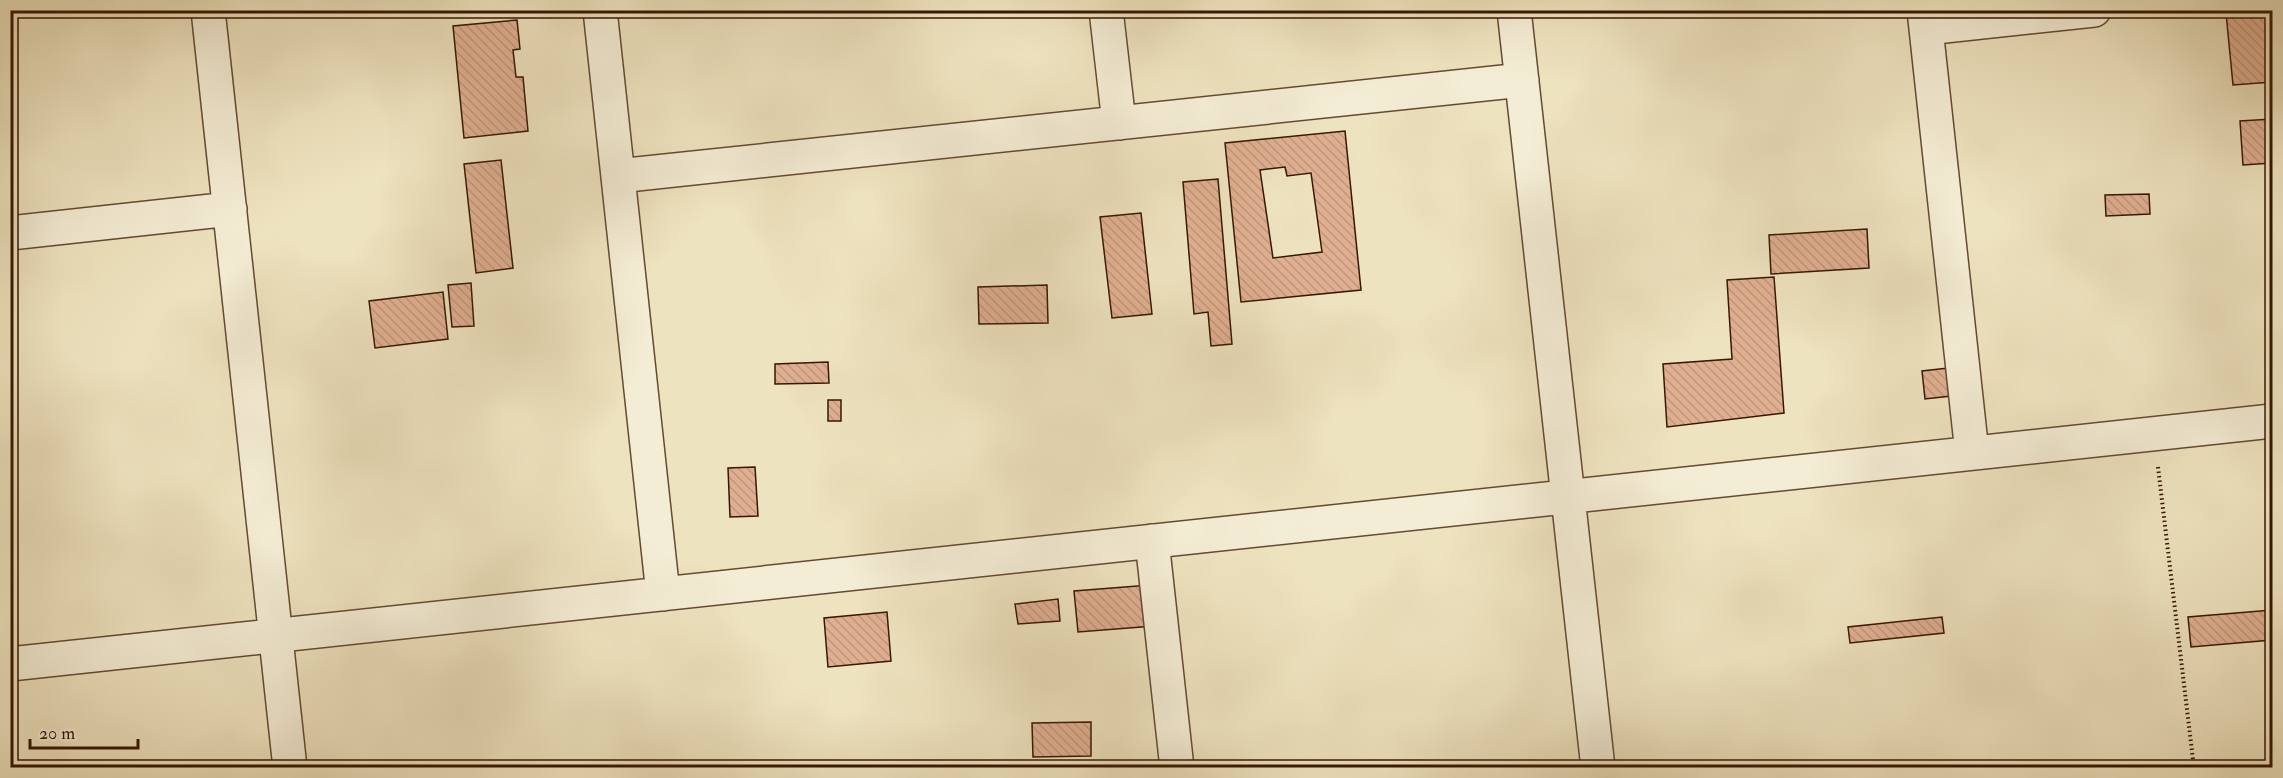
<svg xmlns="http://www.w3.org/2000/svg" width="2283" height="778" font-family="'IM FELL Double Pica',serif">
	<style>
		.building { fill: url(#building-back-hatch); stroke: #361702; stroke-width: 1.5; fill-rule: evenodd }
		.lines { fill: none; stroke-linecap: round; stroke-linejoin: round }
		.minor-casing { stroke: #644a31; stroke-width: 36 }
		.path { stroke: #361702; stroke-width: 4; stroke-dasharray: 1.5 3; stroke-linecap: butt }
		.minor { stroke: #f4edd5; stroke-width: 33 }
	</style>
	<defs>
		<pattern id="building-back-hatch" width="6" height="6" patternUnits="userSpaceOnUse" patternTransform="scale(1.5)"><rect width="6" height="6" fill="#e0af91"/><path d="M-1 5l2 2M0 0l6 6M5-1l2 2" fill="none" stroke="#c1967b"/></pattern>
	</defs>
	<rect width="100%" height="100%" fill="#eee3bf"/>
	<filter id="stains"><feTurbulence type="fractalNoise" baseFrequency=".00333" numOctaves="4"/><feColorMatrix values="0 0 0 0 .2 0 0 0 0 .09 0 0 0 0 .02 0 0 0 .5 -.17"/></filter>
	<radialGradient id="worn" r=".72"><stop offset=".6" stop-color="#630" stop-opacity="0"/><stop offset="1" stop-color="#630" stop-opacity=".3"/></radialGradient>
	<path class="building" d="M2256,10H2272V82L2233,85L2226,13Z
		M517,20L520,49L513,50L516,77H523L528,131L464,138L453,26Z
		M2272,119V163L2243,165L2240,121Z
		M1345,131L1361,290L1241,302L1225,143ZM1285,167L1287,176L1311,173L1322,252L1273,258L1260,170Z
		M501,160L513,268L476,273L464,164Z
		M1218,179L1232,344L1211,346L1208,312L1194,314L1183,182Z
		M2149,194L2150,214L2106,216L2105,195Z
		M1141,213L1152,314L1112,318L1100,217Z
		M1867,229L1869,268L1771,274L1769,235Z
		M1774,277L1784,413L1667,427L1663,364L1732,359L1727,280Z
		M471,283L474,326L452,327L448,285Z
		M1047,285L1048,323L979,324L978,287Z
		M443,292L448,339L375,348L369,301Z
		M828,362L829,383L775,384V364Z
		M1948,368L1951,396L1925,399L1922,371Z
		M828,400H841V421H828Z
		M755,467L758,516L730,517L728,468Z
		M1150,585L1154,626L1078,632L1074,591Z
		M1058,599L1060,621L1018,624L1015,604Z
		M2272,610V640L2191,647L2188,617Z
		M887,612L891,661L828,667L824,618Z
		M1942,617L1944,633L1850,643L1848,627Z
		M1091,722V756L1033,757L1032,723Z"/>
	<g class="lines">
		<g class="minor-casing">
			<path id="minor" d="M208,10L290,768
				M600,10L663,594
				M1106,10L1119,123
				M1514,10L1598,768
				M1924,10L1972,453
				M1926,28L2094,10
				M618,176L1522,80
				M10,233L230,209
				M1152,541L1177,768
				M10,664L2272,421"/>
		</g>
		<path class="path" d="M2158,467L2194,768"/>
		<use href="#minor" class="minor"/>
	</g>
	<rect width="2283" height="778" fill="none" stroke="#eee3bf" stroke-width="36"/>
	<rect x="12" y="12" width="2259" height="754" fill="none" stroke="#361702" stroke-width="3"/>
	<rect x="18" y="18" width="2247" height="742" fill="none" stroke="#361702" stroke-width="1.5"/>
	<path d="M30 739v9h108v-9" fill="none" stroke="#361702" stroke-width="3"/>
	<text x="39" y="739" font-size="18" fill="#361702" stroke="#f4edd5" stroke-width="4.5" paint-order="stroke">20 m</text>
	<rect width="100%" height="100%" filter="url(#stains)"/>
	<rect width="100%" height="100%" fill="url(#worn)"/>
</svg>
